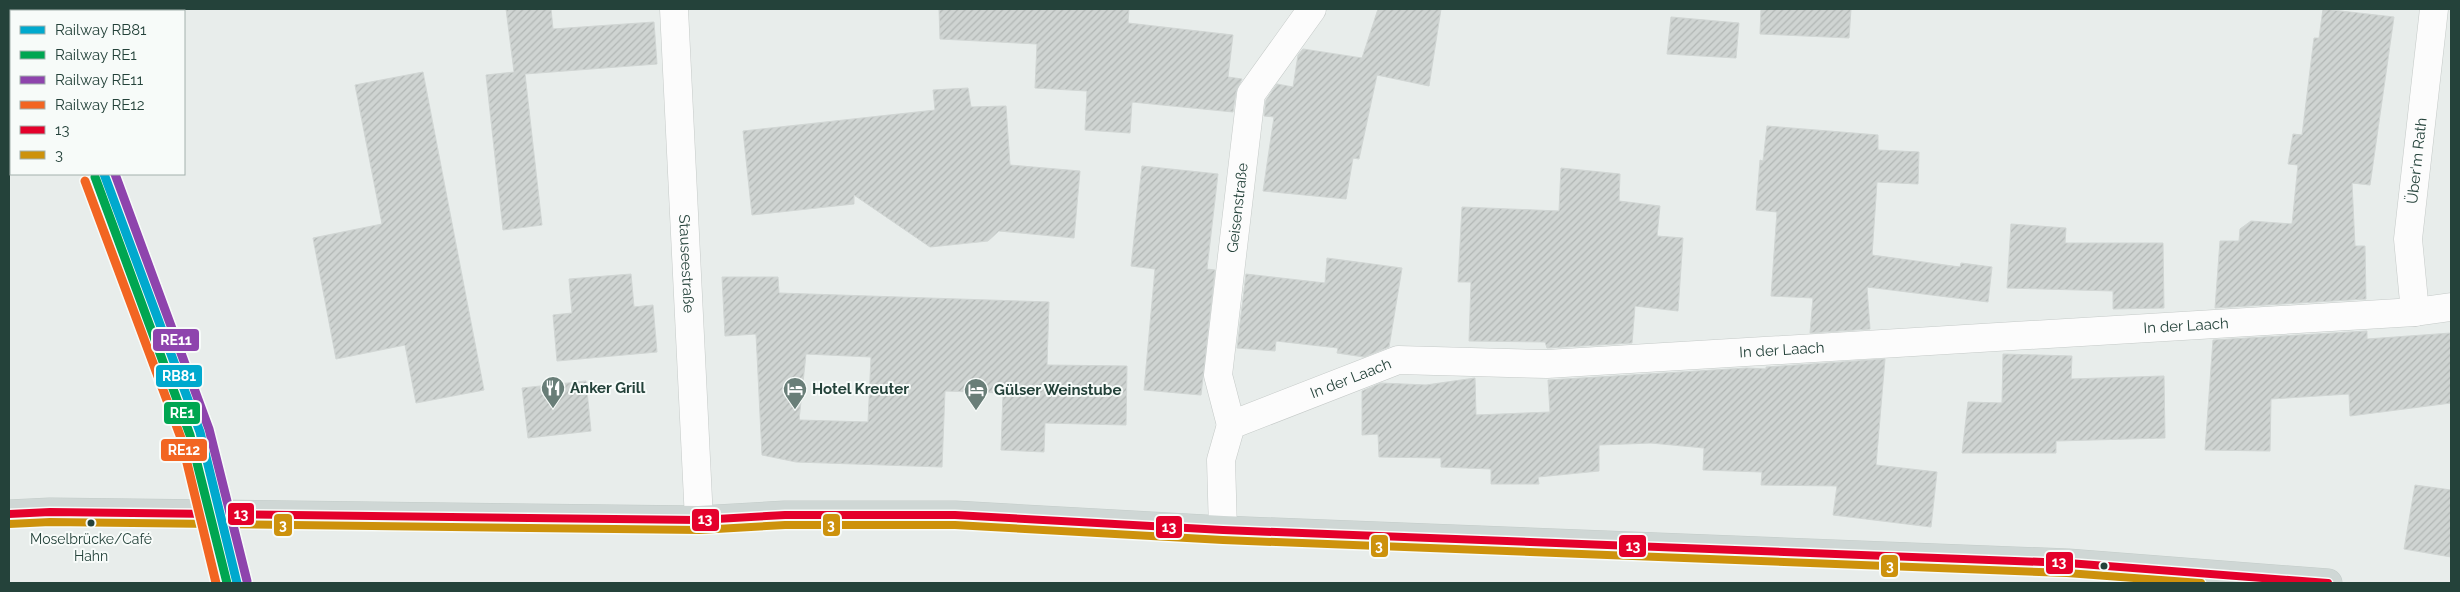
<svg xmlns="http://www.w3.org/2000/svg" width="2460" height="592" font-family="Raleway,sans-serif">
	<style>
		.building { fill: url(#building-hatch); stroke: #d1d6d4; fill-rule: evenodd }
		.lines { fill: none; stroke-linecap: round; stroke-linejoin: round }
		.minor-casing { stroke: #c5cac8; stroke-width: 29 }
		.primary-casing { stroke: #c3ccc9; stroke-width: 29 }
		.minor { stroke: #fcfcfc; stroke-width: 28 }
		.primary { stroke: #cfd7d5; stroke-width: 28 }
		.bus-1-casing { stroke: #f7fbf9; stroke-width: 11 }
		.bus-2-casing { stroke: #f7fbf9; stroke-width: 11 }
		.bus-1 { stroke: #e4002b; stroke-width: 8 }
		.bus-2 { stroke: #cd920c; stroke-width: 8 }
		.rail-1-casing { stroke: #f7fbf9; stroke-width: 12 }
		.rail-2-casing { stroke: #f7fbf9; stroke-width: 12 }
		.rail-3-casing { stroke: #f7fbf9; stroke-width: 12 }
		.rail-4-casing { stroke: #f7fbf9; stroke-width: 12 }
		.rail-1 { stroke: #00a9ce; stroke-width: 9 }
		.rail-2 { stroke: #00a651; stroke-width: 9 }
		.rail-3 { stroke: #8e44ad; stroke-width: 9 }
		.rail-4 { stroke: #f26522; stroke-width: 9 }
		.bus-dot { fill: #24423a; stroke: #f7fbf9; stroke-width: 2 }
		.labels { text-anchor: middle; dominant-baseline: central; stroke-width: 4; stroke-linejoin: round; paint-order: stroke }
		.bus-label { font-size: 14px; fill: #24423a; stroke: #f7fbf9 }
		.street-label { font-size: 15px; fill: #24423a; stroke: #f7fbf9 }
		.poi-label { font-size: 15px; font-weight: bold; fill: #24423a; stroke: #f7fbf9; text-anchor: start }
		.line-badge { stroke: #f7fbf9; stroke-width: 2 }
		.badge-label { font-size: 14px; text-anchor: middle; font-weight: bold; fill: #fff }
	</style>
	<defs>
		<pattern id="building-hatch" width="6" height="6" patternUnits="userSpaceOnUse" patternTransform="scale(1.25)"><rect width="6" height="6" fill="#cfd4d2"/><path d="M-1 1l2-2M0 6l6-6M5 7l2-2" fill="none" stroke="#b2b7b5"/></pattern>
	</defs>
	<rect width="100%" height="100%" fill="#e8edeb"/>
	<path class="building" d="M506,9H551L553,29L654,22L657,64L525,74L542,225L503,230L486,75L514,72Z
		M939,9H1129L1128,23L1233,35L1228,77L1242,79L1236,92L1233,112L1132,102L1130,133L1085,130L1087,91L1035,88L1037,44L940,39Z
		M1378,9H1441L1429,86L1377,75L1359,159L1353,158L1346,199L1263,191L1274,117L1264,116L1266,100L1277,84L1293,87L1298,55L1303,49L1362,58Z
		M1761,9H1851L1849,38L1760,34Z
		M2323,9L2394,17L2370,185L2352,183L2355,246H2365L2366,299L2215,308L2220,241H2239L2240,229L2251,221L2292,224L2298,165L2288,164L2293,134L2302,135L2314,38H2319Z
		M1671,17L1739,23L1736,58L1667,54Z
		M423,72L484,390L416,403L405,345L336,359L313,238L382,224L355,85Z
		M968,88L971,107L1006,106L1010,165L1080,171L1074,238L999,231L988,241L930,247L854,195V204L752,215L743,131L935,110L933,90Z
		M1767,126L1878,135V150L1919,152L1918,184L1877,182L1872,255L1960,267L1961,263L1992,267L1988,302L1867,287L1870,329L1810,333L1813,298L1771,296L1777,212L1756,210L1760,160L1763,161Z
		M1142,166L1218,174L1207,269L1215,270L1201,395L1144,390L1155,269L1131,266Z
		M1561,168L1620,174L1619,201L1660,206L1657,236L1683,238L1678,311L1635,306L1632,343L1547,348L1545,342L1469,341L1471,282H1458L1462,207L1559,211Z
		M2011,224L2066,228L2065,243H2163L2164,308L2113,309V291L2007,288Z
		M1327,258L1402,268L1389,347L1364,357L1337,353L1338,348L1276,341L1275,351L1237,348L1246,274L1325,283Z
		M631,274L634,307L653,305L657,352L557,361L553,315L572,313L569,279Z
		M722,277H778L779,293L1049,302L1047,365L1127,366L1126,425L1045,423L1044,452L1001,450L1003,393L945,391L942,467L796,462L762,455L756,334L725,336ZM806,354L871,357L868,422L799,420Z
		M2367,331V339L2451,333V403L2350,416L2349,394L2271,399L2270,451L2205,450L2213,340Z
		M2003,354L2072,356L2071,379L2164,376L2165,438L2056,441V453H1962L1968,402L2002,403Z
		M1885,359L1876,465L1937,472L1931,527L1833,515L1837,486L1761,485L1762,472L1703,470L1704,448L1651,443L1599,445V471L1538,477L1539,484H1491V469L1441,467V458L1379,457L1378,434L1362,435V391L1381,383L1426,385L1475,378L1476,415L1550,412L1548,380L1747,368L1766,369V367Z
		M586,381L591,431L528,438L522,388Z
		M2415,485L2451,490V557L2404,549Z"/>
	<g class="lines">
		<g class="minor-casing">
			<g id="minor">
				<path id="s1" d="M674,9L699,520"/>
				<path id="s2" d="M2415,312L2408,239L2434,9"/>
				<path id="s3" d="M1231,425L1218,375L1251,94L1312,9"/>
				<path id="s4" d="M1223,530L1221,460L1231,425L1398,360L1547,364L2415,312L2451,307"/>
			</g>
		</g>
		<g class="primary-casing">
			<path id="primary" d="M9,514L50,512L699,520L785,515H955L1223,530L2068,563L2328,583"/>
		</g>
		<use href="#minor" class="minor"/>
		<use href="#primary" class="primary"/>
		<g class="bus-1-casing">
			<path id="bus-1" d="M9,514L50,512L699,520L785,515H955L1223,530L2068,563L2328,583"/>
		</g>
		<g class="bus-2-casing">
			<path id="bus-2" d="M9,524L50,522L699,530L785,525H955L1223,540L2067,573L2201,583"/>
		</g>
		<use href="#bus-1" class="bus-1"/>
		<use href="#bus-2" class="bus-2"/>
		<g class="rail-1-casing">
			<path id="rail-1" d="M104,174L200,432L237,583"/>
		</g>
		<g class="rail-2-casing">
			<path id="rail-2" d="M95,177L190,435L227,583"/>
		</g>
		<g class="rail-3-casing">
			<path id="rail-3" d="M115,174L209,429L247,581"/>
		</g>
		<g class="rail-4-casing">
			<path id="rail-4" d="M85,181L181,438L216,583"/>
		</g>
		<use href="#rail-1" class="rail-1"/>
		<use href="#rail-2" class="rail-2"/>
		<use href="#rail-3" class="rail-3"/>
		<use href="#rail-4" class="rail-4"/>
	</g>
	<defs>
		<g id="restaurant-pin" transform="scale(1.25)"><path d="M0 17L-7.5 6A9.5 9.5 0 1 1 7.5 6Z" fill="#697e78" stroke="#f7fbf9"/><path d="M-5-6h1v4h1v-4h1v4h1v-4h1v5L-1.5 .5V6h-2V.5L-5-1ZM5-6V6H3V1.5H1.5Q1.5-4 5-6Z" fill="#fff"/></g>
		<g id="hotel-pin" transform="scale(1.25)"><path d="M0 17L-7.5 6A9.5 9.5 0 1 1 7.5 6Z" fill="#697e78" stroke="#f7fbf9"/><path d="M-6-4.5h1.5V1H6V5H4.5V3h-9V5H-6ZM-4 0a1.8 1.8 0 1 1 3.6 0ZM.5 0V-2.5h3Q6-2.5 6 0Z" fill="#fff"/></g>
	</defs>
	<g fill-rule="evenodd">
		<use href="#restaurant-pin" x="553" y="388"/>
		<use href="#hotel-pin" x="795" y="389"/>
		<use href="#hotel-pin" x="976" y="390"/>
	</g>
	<g class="bus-dot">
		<circle cx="91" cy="523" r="4.5"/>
		<circle cx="2104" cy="566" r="4.5"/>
	</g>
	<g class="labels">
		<g class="bus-label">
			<text x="91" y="539">Moselbrücke/Café<tspan x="91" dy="17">Hahn</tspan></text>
		</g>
		<g class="street-label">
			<text stroke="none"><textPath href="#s2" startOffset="152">Über'm Rath</textPath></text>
			<text stroke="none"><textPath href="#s3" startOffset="220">Geisenstraße</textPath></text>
			<text stroke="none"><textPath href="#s1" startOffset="255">Stauseestraße</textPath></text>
			<text stroke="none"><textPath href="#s4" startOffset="1075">In der Laach</textPath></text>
			<text stroke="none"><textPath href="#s4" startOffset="670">In der Laach</textPath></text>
			<text stroke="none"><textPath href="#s4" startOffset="235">In der Laach</textPath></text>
		</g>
		<g class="poi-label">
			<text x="570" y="388">Anker Grill</text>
			<text x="812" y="389">Hotel Kreuter</text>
			<text x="994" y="390">Gülser Weinstube</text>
		</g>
	</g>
	<g class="line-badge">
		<rect x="152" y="328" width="48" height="24" rx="5" fill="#8e44ad"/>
		<rect x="155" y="364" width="48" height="24" rx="5" fill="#00a9ce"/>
		<rect x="163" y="401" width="38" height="24" rx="5" fill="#00a651"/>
		<rect x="160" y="438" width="48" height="24" rx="5" fill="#f26522"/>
		<rect x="227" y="502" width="28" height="24" rx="5" fill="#e4002b"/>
		<rect x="691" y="508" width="29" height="24" rx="5" fill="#e4002b"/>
		<rect x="273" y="513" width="20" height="24" rx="5" fill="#cd920c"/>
		<rect x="822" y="513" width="19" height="24" rx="5" fill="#cd920c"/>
		<rect x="1155" y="515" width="28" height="24" rx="5" fill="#e4002b"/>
		<rect x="1618" y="534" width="29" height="24" rx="5" fill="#e4002b"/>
		<rect x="1370" y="534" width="19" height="24" rx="5" fill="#cd920c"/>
		<rect x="2045" y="551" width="29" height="24" rx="5" fill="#e4002b"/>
		<rect x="1880" y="554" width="19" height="24" rx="5" fill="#cd920c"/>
	</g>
	<g class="badge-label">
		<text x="176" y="345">RE11</text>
		<text x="179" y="381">RB81</text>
		<text x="182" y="418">RE1</text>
		<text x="184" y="455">RE12</text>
		<text x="241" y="519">13</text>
		<text x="705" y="524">13</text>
		<text x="283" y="530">3</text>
		<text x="831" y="530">3</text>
		<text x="1169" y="532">13</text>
		<text x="1633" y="551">13</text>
		<text x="1379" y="551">3</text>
		<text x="2059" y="567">13</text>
		<text x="1890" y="571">3</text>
	</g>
	<rect width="2460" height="592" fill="none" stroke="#24423a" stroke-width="20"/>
	<rect x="10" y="10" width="175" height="165" fill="#f7fbf9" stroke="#a3b1ad"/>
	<rect x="20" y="26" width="25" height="8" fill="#00a9ce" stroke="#a3b1ad"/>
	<text x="55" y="35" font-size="15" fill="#24423a">Railway RB81</text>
	<rect x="20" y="51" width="25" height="8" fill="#00a651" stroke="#a3b1ad"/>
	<text x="55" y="60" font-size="15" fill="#24423a">Railway RE1</text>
	<rect x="20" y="76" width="25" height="8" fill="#8e44ad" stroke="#a3b1ad"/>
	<text x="55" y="85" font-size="15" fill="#24423a">Railway RE11</text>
	<rect x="20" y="101" width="25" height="8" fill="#f26522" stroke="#a3b1ad"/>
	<text x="55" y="110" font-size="15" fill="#24423a">Railway RE12</text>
	<rect x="20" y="126" width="25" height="8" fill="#e4002b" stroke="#a3b1ad"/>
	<text x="55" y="135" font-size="15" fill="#24423a">13</text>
	<rect x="20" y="151" width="25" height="8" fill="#cd920c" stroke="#a3b1ad"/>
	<text x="55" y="160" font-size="15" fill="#24423a">3</text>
</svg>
